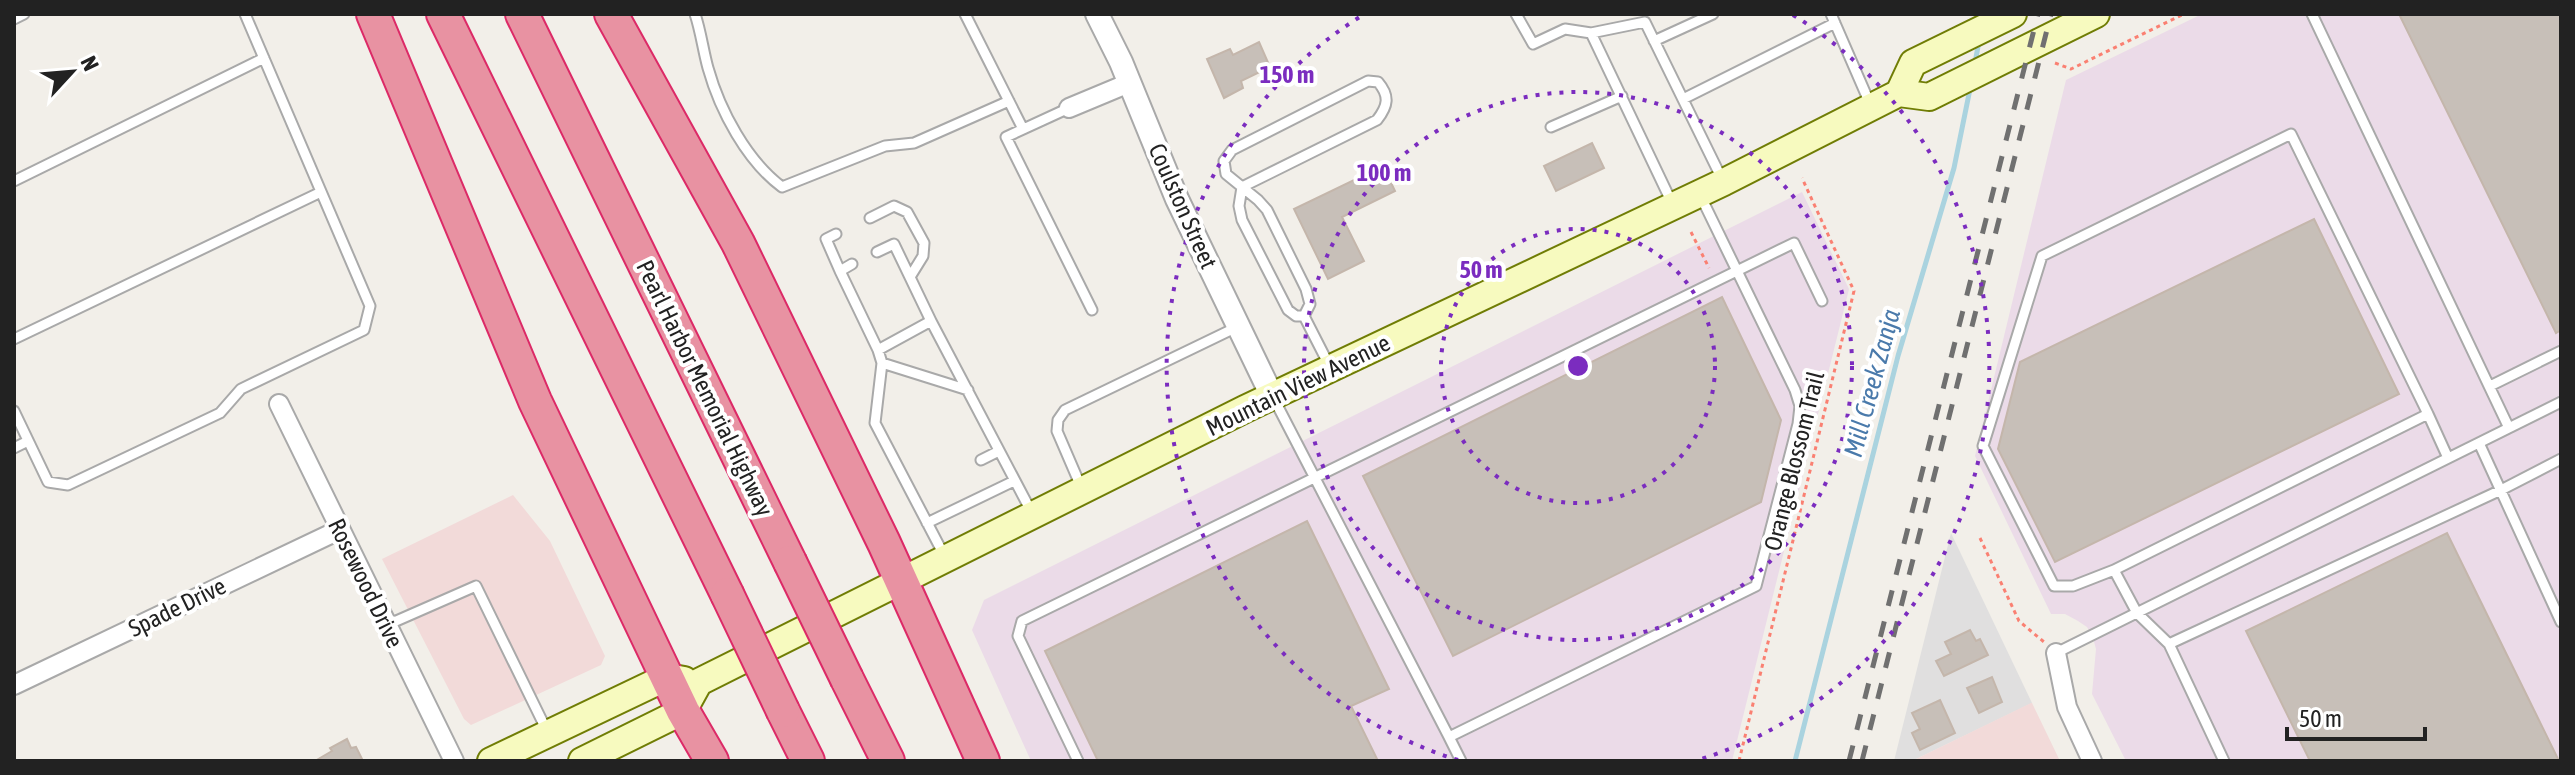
<svg xmlns="http://www.w3.org/2000/svg" width="2575" height="775" font-family="'Asap Condensed',sans-serif">
	<style>
		.residential { fill: #e0dfdf }
		.commercial { fill: #f2dad9 }
		.industrial { fill: #ebdbe8 }
		.lines { fill: none; stroke-linecap: round; stroke-linejoin: round }
		.stream { stroke: #aad3df; stroke-width: 5 }
		.building { fill: #c7bfb8; stroke: #c4b6ab; stroke-width: 2 }
		.service-casing { stroke: #a9a9a9; stroke-width: 13 }
		.minor-casing { stroke: #a9a9a9; stroke-width: 22 }
		.tertiary-casing { stroke: #a9a9a9; stroke-width: 26 }
		.secondary-casing { stroke: #707d05; stroke-width: 30 }
		.motorway-casing { stroke: #dc2a67; stroke-width: 36 }
		.path { stroke: #fa8072; stroke-width: 3; stroke-dasharray: 4 4; stroke-linecap: butt }
		.service { stroke: #fff; stroke-width: 9 }
		.minor { stroke: #fff; stroke-width: 18 }
		.tertiary { stroke: #fff; stroke-width: 22 }
		.secondary { stroke: #f7fabf; stroke-width: 26 }
		.motorway { stroke: #e892a2; stroke-width: 32 }
		.rail { stroke: #707070; stroke-width: 5; stroke-dasharray: 16 16; stroke-linecap: butt }
		.motorway-bridge-casing { stroke: #dc2a67; stroke-width: 36; stroke-linecap: butt }
		.motorway-bridge { stroke: #e892a2; stroke-width: 32 }
		.ring { fill: none; stroke: #7b2cbf; stroke-width: 4; stroke-dasharray: 4 8 }
		.labels { text-anchor: middle; dominant-baseline: central; stroke-width: 8; stroke-linejoin: round; paint-order: stroke }
		.street-label { font-size: 24px; fill: #222; stroke: #fff }
		.water-label { font-size: 26px; font-style: italic; fill: #4a7aab; stroke: #fff }
		.centre { fill: #7b2cbf; stroke: #fff; stroke-width: 4 }
		.ring-label { font-size: 24px; text-anchor: middle; font-weight: bold; fill: #7b2cbf; stroke: #fff; stroke-width: 8; stroke-linejoin: round; paint-order: stroke }
	</style>
	<rect width="100%" height="100%" fill="#f2efe9"/>
	<path class="residential" d="M1951,533L2032,703L1912,761H1894Z"/>
	<path class="commercial" d="M513,495L550,541L605,656L601,665L471,725L464,719L382,559Z
		M2032,703L2060,761H1912L2031,703Z"/>
	<path class="industrial" d="M2202,14H2561V761H2126L2092,694L2096,649L2093,638L2087,627L2078,621L2065,614H2051L1975,456L2066,80Z
		M1802,192L1849,289L1732,761H1031L972,630L984,600Z"/>
	<g class="lines">
		<path class="stream" d="M1975,63L1979,41
			M1795,761L1898,356L1954,168L1970,89"/>
	</g>
	<path class="building" d="M2399,14H2561V330L2556,333Z
		M1259,42L1270,67L1241,81L1243,88L1224,98L1207,59L1230,49L1233,55Z
		M1592,143L1604,168L1556,191L1544,166Z
		M1383,166L1395,191L1342,217L1364,261L1328,279L1294,209Z
		M2314,219L2399,394L2055,562L1998,449L2020,362Z
		M1722,297L1781,420L1761,502L1453,656L1363,476Z
		M1307,521L1389,689L1351,706L1378,761H1098L1045,651Z
		M2447,533L2559,761H2310L2246,631Z
		M1970,630L1976,641L1980,639L1988,655L1944,676L1936,661L1951,654L1945,642Z
		M1992,677L2002,702L1979,713L1967,688Z
		M1940,700L1955,733L1920,750L1912,733L1920,729L1912,713Z
		M347,739L351,748L356,747L363,761H315L332,751L330,748Z"/>
	<g class="lines">
		<g class="service-casing">
			<path id="service" d="M695,14C701,32 703,50 708,68C720,111 747,161 782,187L885,146L914,143L1009,101
				M965,14L1023,129
				M1516,14L1533,44L1565,29L1591,33
				M1831,14L1871,106
				M2312,14L2509,428
				M14,19L24,14
				M1654,41L1713,14
				M1368,81L1378,82C1390,96 1388,106 1377,120L1242,187L1226,174L1224,161L1232,150Z
				M1683,99L1835,23
				M1069,108L1006,137L1092,310
				M1551,127L1622,96
				M14,181L264,58
				M1242,187L1258,200L1267,210L1306,289L1310,304L1304,316H1296L1288,310L1242,220L1239,206Z
				M1672,203L1591,33L1645,22L1722,179
				M870,218L894,206L907,212L924,243L923,256L910,277
				M836,234L826,239L840,271
				M877,252L894,244L931,321
				M852,264L840,271L878,350
				M1304,316L1329,365
				M14,339L321,192
				M882,363L968,390
				M2490,386L2561,351
				M1274,399L1449,737
				M14,411L48,482L68,485L220,413L241,389L364,330L370,306L245,14
				M2428,414L2448,458
				M2479,443L2561,622
				M14,448L28,441
				M981,460L999,451
				M1082,489L1057,431L1058,420L1065,410L1237,327
				M927,523L1014,481
				M944,555L875,423L882,363L878,350L931,321L1032,513
				M2114,570L2073,586H2054L1983,446L2042,256L2291,134L2428,414L2114,570L2137,613L2169,644
				M387,625L476,586L548,733
				M2056,653L2561,402
				M1078,761L1018,636L1022,621L1794,243L1822,301
				M1461,761L1449,737L1756,586L1798,424L1800,406L1795,390L1701,197
				M2224,761L2169,644L2501,490L2561,459"/>
		</g>
		<g class="minor-casing">
			<path id="minor" d="M1069,108L1129,83
				M279,404L454,761
				M2056,653L2067,707L2092,761
				M14,685L339,530"/>
		</g>
		<g class="tertiary-casing">
			<path id="tertiary" d="M1097,14L1121,62L1177,199L1272,396"/>
		</g>
		<g class="secondary-casing">
			<path id="secondary" d="M1899,93L1913,63L2013,14
				M491,761L667,677L684,680
				M582,761L683,711L699,682L1245,409L1724,182L1899,93L1929,97L2096,14"/>
		</g>
		<g class="motorway-casing">
			<path id="motorway" d="M373,14L535,401L683,711L712,761
				M443,14L727,594
				M522,14L790,562
				M611,14L738,243L884,543L983,761
				M847,679L888,761
				M783,711L808,761"/>
		</g>
		<path class="path" d="M2055,63L2071,69L2184,14
			M1691,232L1709,268
			M1980,538L2019,621L2044,642
			M1739,761L1854,291L1802,178"/>
		<use href="#service" class="service"/>
		<use href="#minor" class="minor"/>
		<use href="#tertiary" class="tertiary"/>
		<use href="#secondary" class="secondary"/>
		<use href="#motorway" class="motorway"/>
		<path class="rail" d="M1849,761L2038,14
			M1862,761L2051,14"/>
		<g class="motorway-bridge-casing">
			<path id="motorway-bridge" d="M790,562L847,679
				M727,594L783,711"/>
		</g>
		<use href="#motorway-bridge" class="motorway-bridge"/>
	</g>
	<g class="ring">
		<circle cx="1578" cy="366" r="137"/>
		<circle cx="1578" cy="366" r="274"/>
		<path d="M1458 760A412 412 0 0 1 1363 15M1793 15A412 412 0 0 1 1698 760"/>
	</g>
	<g class="labels">
		<g class="street-label">
			<text transform="translate(1183 206) rotate(66)">Coulston Street</text>
			<text transform="translate(1298 385) rotate(-26)">Mountain View Avenue</text>
			<text transform="translate(705 388) rotate(64)">Pearl Harbor Memorial Highway</text>
			<text transform="translate(1794 461) rotate(-76)">Orange Blossom Trail</text>
			<text transform="translate(366 583) rotate(64)">Rosewood Drive</text>
			<text transform="translate(177 607) rotate(-26)">Spade Drive</text>
		</g>
		<g class="water-label">
			<text transform="translate(1872 383) rotate(-75)">Mill Creek Zanja</text>
		</g>
	</g>
	<circle cx="1578" cy="366" r="12" class="centre"/>
	<g class="ring-label">
		<text x="1287" y="83">150 m</text>
		<text x="1384" y="181">100 m</text>
		<text x="1481" y="278">50 m</text>
	</g>
	<rect width="2575" height="775" fill="none" stroke="#222222" stroke-width="32"/>
	<g transform="translate(72 72) rotate(64)" stroke="#ffffff" stroke-width="6" paint-order="stroke">
	<path d="M0-6L14 30L0 20L-14 30Z" fill="#222222"/>
	<text y="-12" font-size="22" font-weight="bold" text-anchor="middle" fill="#222222">N</text>
	</g>
	<path d="M2287 727v12h138v-12" fill="none" stroke="#222222" stroke-width="4"/>
	<text x="2299" y="727" font-size="24" fill="#222222" stroke="#ffffff" stroke-width="6" paint-order="stroke">50 m</text>
</svg>
